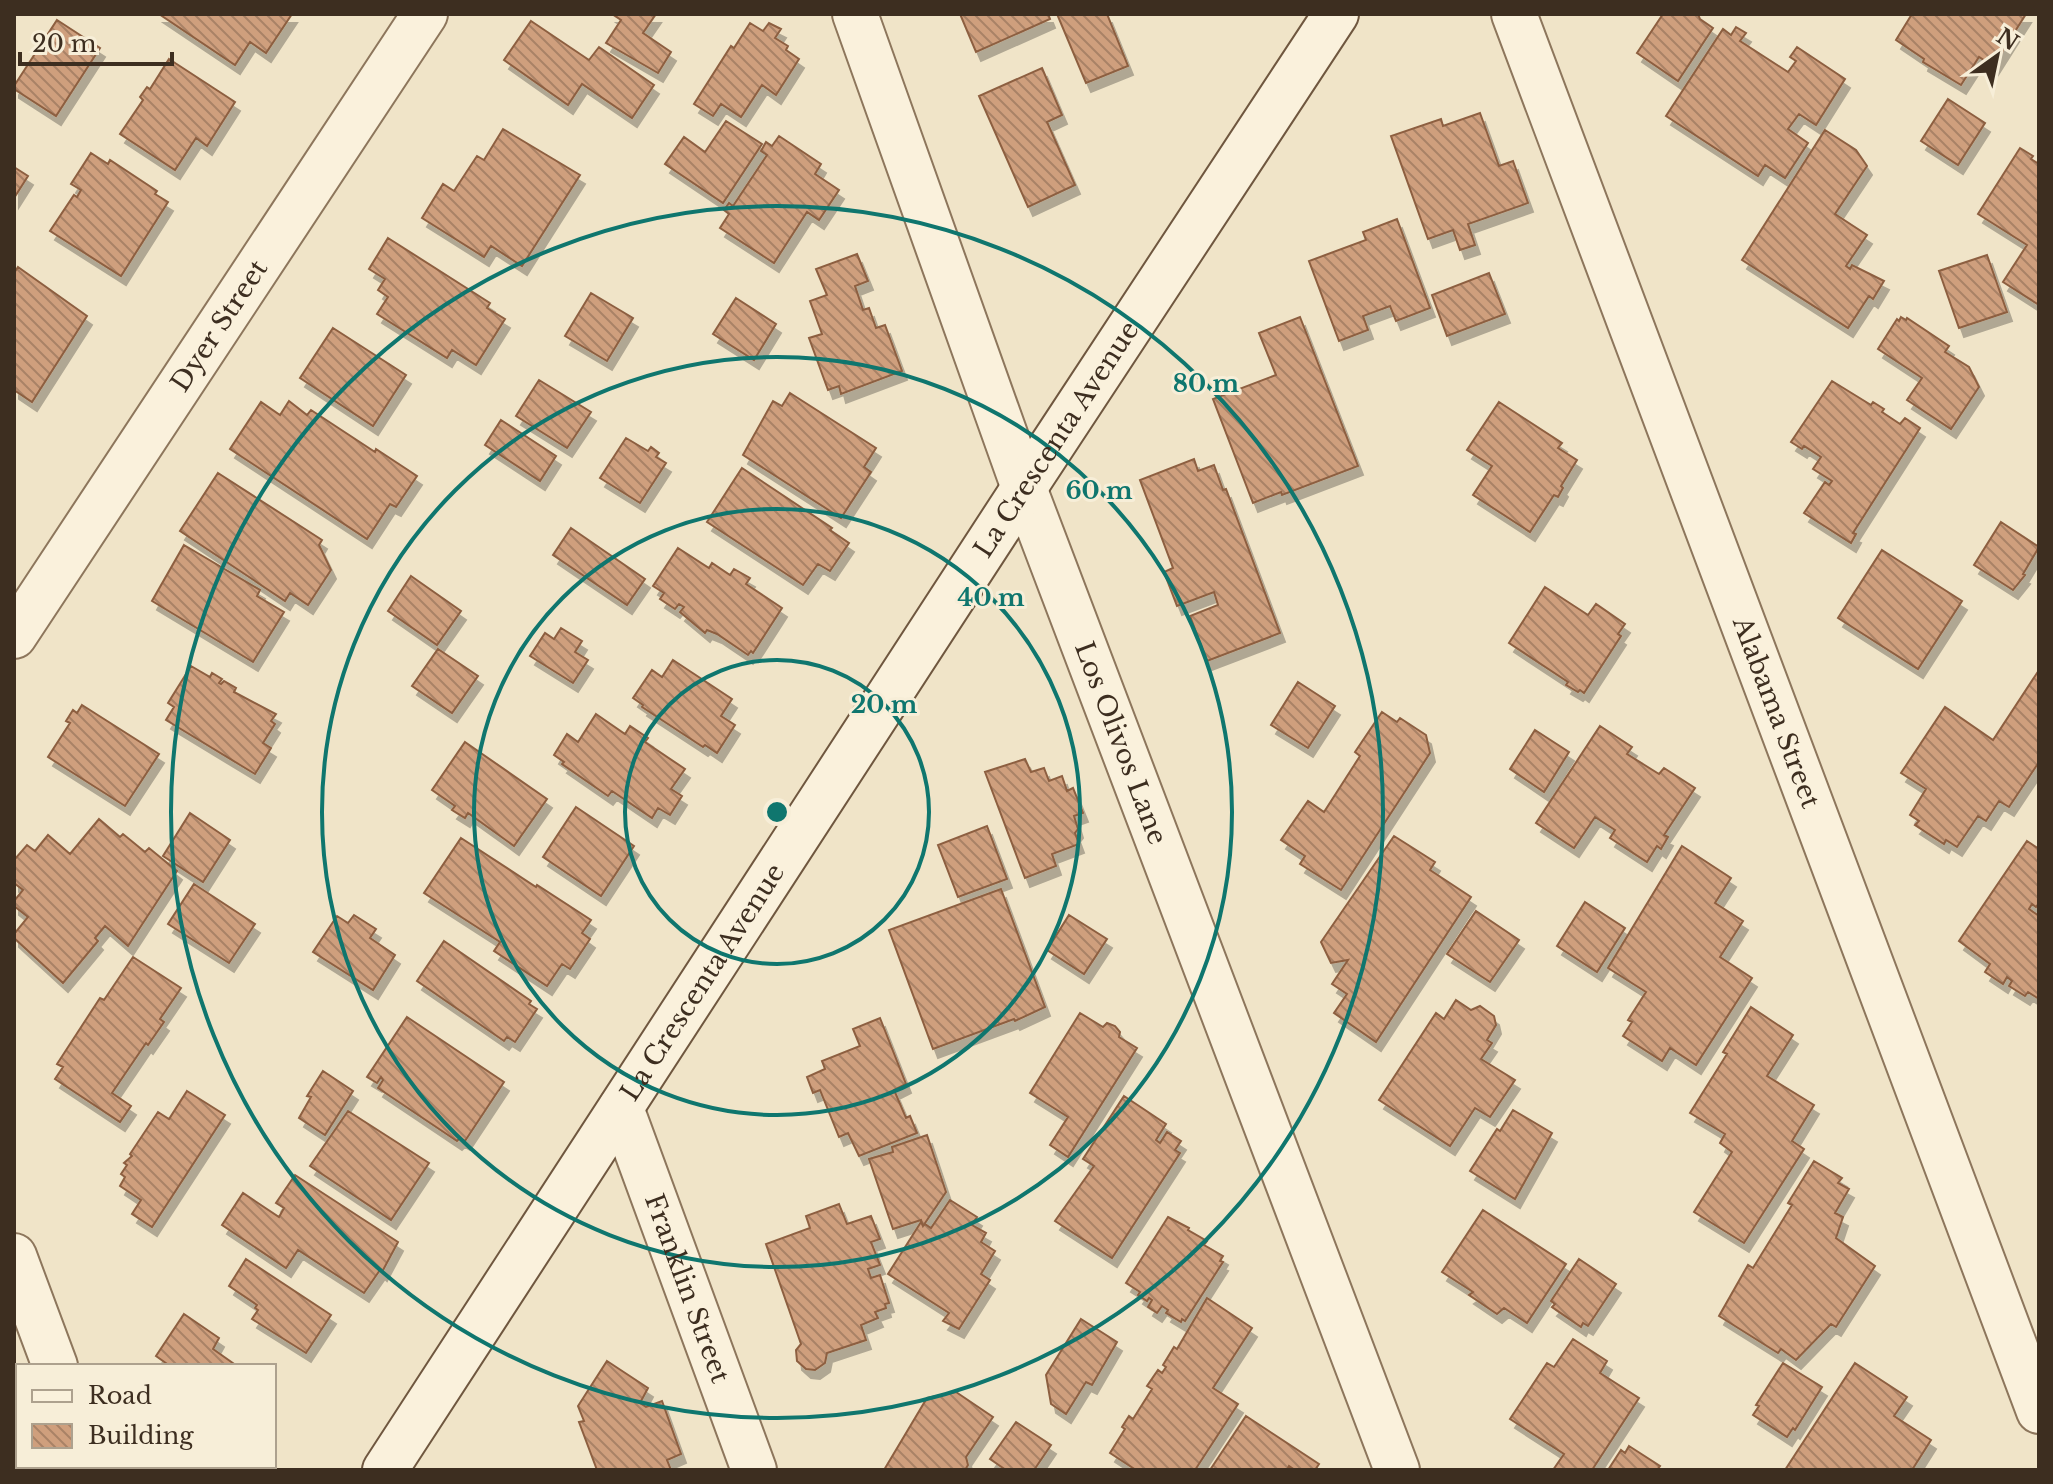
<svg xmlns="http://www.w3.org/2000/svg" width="2053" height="1484" font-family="'Libre Baskerville',serif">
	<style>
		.building { fill: url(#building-back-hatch); stroke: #8d5f41; stroke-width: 2; filter: url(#shadow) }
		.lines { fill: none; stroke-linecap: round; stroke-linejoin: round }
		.street-casing { stroke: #8d765c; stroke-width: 48 }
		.secondary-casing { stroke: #6f573f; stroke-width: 48 }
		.street { stroke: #faf1dc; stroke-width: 44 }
		.secondary { stroke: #faf1dc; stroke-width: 44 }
		.ring { fill: none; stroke: #0f766e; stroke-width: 4 }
		.labels { text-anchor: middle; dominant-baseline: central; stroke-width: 6; stroke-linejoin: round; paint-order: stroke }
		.street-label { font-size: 26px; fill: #3d2e20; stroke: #f7eed8 }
		.centre { fill: #0f766e; stroke: #f7eed8; stroke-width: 4 }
		.ring-label { font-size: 24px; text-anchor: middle; font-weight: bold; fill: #0f766e; stroke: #f7eed8; stroke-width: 6; stroke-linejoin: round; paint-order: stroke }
	</style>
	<defs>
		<pattern id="building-back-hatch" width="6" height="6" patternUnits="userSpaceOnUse" patternTransform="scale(2)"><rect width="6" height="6" fill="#cf9f7d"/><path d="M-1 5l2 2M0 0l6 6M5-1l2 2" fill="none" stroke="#a98266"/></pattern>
		<filter id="shadow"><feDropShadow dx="5" dy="9" stdDeviation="0" flood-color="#0004"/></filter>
	</defs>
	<rect width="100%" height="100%" fill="#f0e4c8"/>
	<path class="building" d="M159,14H292L266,53L250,42L235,65Z
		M612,14H656L643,33L671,52L658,73L606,43L621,20Z
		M960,14H1048L1050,19L976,52Z
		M1057,14H1107L1128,66L1086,83Z
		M1663,14H1698L1700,19L1713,28L1678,81L1637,53Z
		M1912,14H2026L1993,66L1979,57L1961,85L1923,62L1924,59L1896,40Z
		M57,20L100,48L56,116L14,89V86Z
		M531,21L589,60L599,47L654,85L632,118L582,84L568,105L504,60Z
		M750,23L763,31L769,23L781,29L775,38L788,46L786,50L799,59L776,95L762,85L741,117L721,104L713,116L694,104L731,46L734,48Z
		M1736,27L1746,33L1740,41L1788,72L1796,61L1790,57L1797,47L1845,79L1816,125L1799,114L1788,129L1808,143L1785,178L1765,165L1758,176L1666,116L1723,29L1731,35Z
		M169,59L235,102L207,146L196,138L175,170L120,134L143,100L140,97L147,87L150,89Z
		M1042,68L1062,115L1047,122L1075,185L1028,207L979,96Z
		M1948,99L1985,123L1958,165L1921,141Z
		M1480,113L1499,166L1513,161L1528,203L1468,224L1475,245L1460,250L1453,230L1428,239L1391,136L1441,119L1443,126Z
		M726,121L762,144L723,203L665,164L684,137L705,152Z
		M503,129L580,175L522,266L491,246L484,257L422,218L443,184L454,191L477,156L484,160Z
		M1825,130L1856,150L1867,166L1835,214L1867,235L1846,266L1850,269L1852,265L1884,281L1873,299L1869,296L1848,328L1742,260Z
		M779,136L821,164L815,174L839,190L819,220L807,212L774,263L720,228L729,214L724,210L729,203L733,206L767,155L761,151L766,142L772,146Z
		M2020,148L2033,156L2031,159L2039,164V305L2003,282L2027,245L1978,214Z
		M91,153L108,164L110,160L157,191L155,194L168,202L121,276L50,231L74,195L77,197L81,190L71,184Z
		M14,167L28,176L14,198Z
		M1397,219L1430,308L1396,321L1390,306L1363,316L1368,330L1339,341L1309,261L1366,240L1363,232Z
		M388,238L490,303L487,308L505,319L476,365L452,350L447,358L377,314L388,297L378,290L385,279L369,269Z
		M857,254L868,281L855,286L863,310L869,308L876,328L885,325L902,371L841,394L839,386L828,390L809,338L822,334L810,301L827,295L816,269Z
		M1987,255L2007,312L1959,328L1939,271Z
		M18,267L87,316L32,402L14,390V273Z
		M1489,273L1505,314L1447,336L1432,295Z
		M591,293L633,318L607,361L565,336Z
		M736,298L776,324L754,360L713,334Z
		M1300,317L1358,466L1282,495L1281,492L1253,503L1213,399L1276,375L1259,333Z
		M1901,317L1906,320L1907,318L1949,346L1945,352L1969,367L1979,387L1951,429L1907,400L1922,378L1878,349L1897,319L1899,321Z
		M333,328L406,375L373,426L300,378Z
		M539,380L591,412L567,448L516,416Z
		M1832,381L1871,405L1873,402L1884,409L1882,412L1900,424L1905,418L1920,428L1853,533L1856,534L1851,543L1804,513L1825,482L1829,485L1832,481L1813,469L1821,457L1804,446L1802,449L1791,442Z
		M790,393L876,448L864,467L871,472L841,518L743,455L773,401L782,406Z
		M289,401L307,415L311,410L375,452L376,449L417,476L396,507L390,504L367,539L230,449L261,402L280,415Z
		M1499,402L1562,443L1558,448L1577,460L1561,486L1563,488L1558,497L1554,495L1530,532L1473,495L1492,466L1467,450Z
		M501,420L556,456L540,481L485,445Z
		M626,438L648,451L651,447L659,453L656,457L666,463L640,503L600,478Z
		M1194,459L1198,471L1214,465L1223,490L1226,489L1280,633L1207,661L1190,616L1218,605L1214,592L1177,606L1164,572L1173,568L1140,480Z
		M742,468L832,528L830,530L849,543L830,571L818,564L803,585L707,522Z
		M218,473L322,540L319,545L331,570L308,605L290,593L285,601L180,531Z
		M2001,522L2039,547L2023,574L2025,575L2013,590L1974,565Z
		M571,528L645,579L627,605L553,555Z
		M184,545L260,590L257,596L284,612L253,662L152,601Z
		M678,548L709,568L712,563L730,575L734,569L750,578L746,584L782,608L753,653L751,651L748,655L717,634L707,630L705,633L680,612L684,607L679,604L675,609L660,599L664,593L653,586Z
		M1882,550L1962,601L1918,669L1838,618Z
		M411,576L461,611L437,645L388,611Z
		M1545,587L1588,615L1596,604L1625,624L1618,634L1621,636L1584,693L1580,690L1578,692L1566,685L1568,682L1509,643Z
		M561,628L582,641L575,652L588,660L573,683L530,656L545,633L554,639Z
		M438,649L478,676L452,713L412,686Z
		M673,660L732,699L721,716L735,725L717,753L705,745L703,747L642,707L643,705L633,698L652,670L662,677Z
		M191,666L210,677L212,673L222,679L219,683L221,684L224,681L236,688L234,692L276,714L271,721L275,724L263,743L271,748L255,774L166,720L174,707L168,703Z
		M2039,670V762L2009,807L1999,801L1986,821L1978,816L1957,847L1946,840L1944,844L1915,825L1919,821L1910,815L1926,789L1901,773L1945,707L1993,740Z
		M1298,682L1335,706L1308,748L1271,725Z
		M82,705L159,754L125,806L48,757L70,723L66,721L73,710L77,713Z
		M1382,712L1397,722L1400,718L1426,735L1430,753L1341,890L1300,864L1305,856L1281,840L1308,801L1324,812L1360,756L1355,752Z
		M596,714L625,734L630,726L648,738L645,742L685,769L671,789L682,796L670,815L658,808L652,818L612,791L608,796L562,764L564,762L554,755L567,734L578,742Z
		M1600,726L1632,747L1627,754L1659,774L1664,768L1695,788L1664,835L1668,837L1661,849L1657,846L1647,862L1610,838L1615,830L1595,817L1574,848L1536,823Z
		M1535,730L1569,752L1544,792L1510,769Z
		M465,742L547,799L514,846L468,813L465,818L452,810L455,806L432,790Z
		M1025,759L1031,772L1044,768L1049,781L1062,776L1067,791L1073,788L1083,813L1074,816L1078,829L1075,833L1079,844L1052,854L1056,866L1025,878L985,772Z
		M576,807L634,846L601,896L543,857Z
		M190,813L230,840L203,882L163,856Z
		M99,819L120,837L123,834L145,852L149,848L177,871L128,946L105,926L95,938L98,941L63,983L14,938V934L28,917L14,906V901L23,890L14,883V860L27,845L35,851L48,835L70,854Z
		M987,826L1007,879L958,897L938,845Z
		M1394,836L1435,862L1430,870L1471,897L1376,1042L1334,1013L1347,994L1332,984L1348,960L1331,963L1321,942Z
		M461,838L536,887L537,885L591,920L582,933L590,939L570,969L562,964L547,986L494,951L500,942L424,893Z
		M2027,841L2039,849V903L2036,907L2032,904L2029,909L2039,916V999L2028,992L2025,996L2009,986L2012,981L2007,977L2003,984L1985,972L1990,964L1959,941Z
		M1682,846L1731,878L1715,903L1743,921L1720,957L1752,978L1696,1065L1670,1048L1662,1061L1623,1036L1632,1022L1628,1020L1646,992L1608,968Z
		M194,884L255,924L229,963L168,924Z
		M1001,889L1045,1007L1015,1021L1014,1019L933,1049L889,930Z
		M1585,902L1625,928L1597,972L1557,946Z
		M1476,911L1519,940L1490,982L1447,954Z
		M354,915L376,929L370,938L395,955L373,990L313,952L337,916L348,923Z
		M1069,915L1107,939L1084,974L1047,950Z
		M444,941L531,1001L529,1004L537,1009L515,1042L507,1037L504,1041L417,981Z
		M133,957L181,988L160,1019L164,1022L148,1045L146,1043L112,1093L131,1106L120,1122L55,1079L63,1067L57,1064L100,998L104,1000Z
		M1456,1000L1471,1010L1480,1006L1494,1016L1496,1025L1487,1040L1492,1043L1481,1059L1515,1080L1490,1117L1475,1108L1450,1146L1379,1100L1436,1013L1444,1019Z
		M1751,1007L1793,1035L1767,1076L1814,1105L1792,1141L1804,1149L1744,1243L1694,1212L1732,1152L1720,1143L1725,1134L1690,1113L1727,1054L1723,1052Z
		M1080,1013L1103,1027L1107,1023L1115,1026L1120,1032L1119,1037L1137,1048L1068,1157L1050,1145L1068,1117L1030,1093Z
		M407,1017L504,1082L465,1141L460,1138L457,1141L378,1088L383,1080L381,1077L377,1083L367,1077Z
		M880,1018L906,1084L894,1090L906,1118L910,1116L917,1133L859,1156L848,1133L839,1137L820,1090L813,1093L807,1077L825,1069L822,1061L860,1046L853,1029Z
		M323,1071L353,1091L325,1135L299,1118L311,1097L307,1096Z
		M187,1091L225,1115L152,1227L132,1214L141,1200L120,1186L125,1177L121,1174L127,1165L124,1163L132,1156L130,1154L158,1112L169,1119Z
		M1124,1096L1166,1124L1156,1140L1160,1143L1167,1132L1181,1141L1175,1150L1180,1153L1112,1258L1055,1221L1094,1166L1083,1159Z
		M1513,1110L1552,1133L1515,1199L1470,1171L1497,1129L1500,1131Z
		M348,1111L429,1163L391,1220L310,1166Z
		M927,1135L946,1192L923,1226L921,1220L893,1229L869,1159L893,1152L892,1147Z
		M1814,1161L1842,1178L1838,1183L1849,1189L1835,1213L1843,1217L1836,1238L1875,1266L1836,1327L1831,1324L1796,1360L1781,1349L1778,1353L1719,1316L1748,1265L1753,1268L1792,1205L1788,1203Z
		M295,1175L398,1242L382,1272L380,1270L364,1293L298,1250L286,1268L222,1225L243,1193L279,1217L284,1208L276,1203Z
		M950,1200L977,1217L972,1225L986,1233L981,1242L995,1251L981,1274L990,1280L959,1329L943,1321L949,1313L888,1274L921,1222L923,1226L925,1224L931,1228Z
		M839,1204L847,1224L871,1216L880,1239L871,1242L880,1265L868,1269L871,1278L880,1275L889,1303L885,1304L886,1308L875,1312L878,1318L861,1325L866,1340L827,1353L825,1363L815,1370L806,1369L797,1361L796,1350L801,1344L766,1244L810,1228L806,1216Z
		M1483,1210L1566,1264L1527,1323L1504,1308L1497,1314L1469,1295L1473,1292L1442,1272Z
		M1168,1217L1189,1228L1188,1230L1207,1241L1204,1245L1223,1256L1220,1261L1223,1262L1185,1321L1182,1319L1181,1322L1166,1313L1168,1310L1162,1306L1157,1313L1148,1307L1152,1300L1149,1298L1147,1301L1138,1295L1140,1292L1126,1283Z
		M246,1259L331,1315L306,1353L252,1319L258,1310L255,1308L257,1305L229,1286Z
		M1579,1259L1616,1284L1588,1326L1583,1323L1581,1327L1552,1307L1555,1304L1551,1301Z
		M1207,1298L1252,1328L1213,1388L1238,1404L1195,1470H1136L1110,1453L1125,1429L1122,1427L1129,1416L1133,1419L1152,1389L1147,1386L1158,1370L1162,1373L1166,1367L1163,1365L1174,1347L1177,1349Z
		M184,1314L219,1338L213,1349L237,1366H170L156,1356Z
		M1081,1319L1117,1342L1092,1385L1086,1382L1066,1414L1051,1404L1046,1375Z
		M1573,1339L1607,1361L1600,1373L1639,1398L1592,1470H1553L1564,1454L1510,1419L1547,1363L1554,1367Z
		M607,1361L648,1388L640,1403L646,1407L662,1401L681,1454L667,1460L671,1470H597L579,1422L584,1421L578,1406Z
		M1783,1363L1822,1387L1795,1430L1793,1428L1787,1437L1753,1415L1759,1406L1756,1405Z
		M1855,1363L1907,1397L1894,1416L1931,1440L1912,1470H1785Z
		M956,1392L993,1417L966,1457L968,1465L965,1470H884L927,1398Z
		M1246,1416L1319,1464L1315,1470H1295L1289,1466L1287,1470H1210Z
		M1016,1422L1051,1445L1034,1470H1006L990,1459Z
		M1629,1446L1660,1466L1657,1470H1608L1621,1450L1625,1453Z"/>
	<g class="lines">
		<g class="street-casing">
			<g id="street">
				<path id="s1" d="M855,14L1024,488L1397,1470"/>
				<path id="s2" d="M1514,14L2039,1411"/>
				<path id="s3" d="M14,636L425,14"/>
				<path id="s4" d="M621,1108L754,1470"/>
				<path d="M14,1256L55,1366"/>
				<path d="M93,1466L94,1470"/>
			</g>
		</g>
		<g class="secondary-casing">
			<g id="secondary">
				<path id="s5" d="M385,1470L1024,488L1336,14"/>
			</g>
		</g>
		<use href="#street" class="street"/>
		<use href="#secondary" class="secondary"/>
	</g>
	<g class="ring">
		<circle cx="777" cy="812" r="152"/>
		<circle cx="777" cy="812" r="303"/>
		<circle cx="777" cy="812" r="455"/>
		<circle cx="777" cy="812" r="606"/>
	</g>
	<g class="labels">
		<g class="street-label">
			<text stroke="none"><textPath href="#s3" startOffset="372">Dyer Street</textPath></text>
			<text stroke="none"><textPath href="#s5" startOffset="1230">La Crescenta Avenue</textPath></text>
			<text stroke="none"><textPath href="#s2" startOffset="746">Alabama Street</textPath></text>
			<text stroke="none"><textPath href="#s1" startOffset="776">Los Olivos Lane</textPath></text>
			<text stroke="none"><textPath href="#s5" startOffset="582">La Crescenta Avenue</textPath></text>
			<text stroke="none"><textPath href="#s4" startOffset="192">Franklin Street</textPath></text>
		</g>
	</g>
	<circle cx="777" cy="812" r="12" class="centre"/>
	<g class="ring-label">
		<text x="1206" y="392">80 m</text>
		<text x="1099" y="499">60 m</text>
		<text x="991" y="606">40 m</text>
		<text x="884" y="713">20 m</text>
	</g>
	<rect width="2053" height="1484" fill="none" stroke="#3d2e20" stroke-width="32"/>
	<rect x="16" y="1364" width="260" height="104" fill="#f7eed8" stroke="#ada18e" stroke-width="2"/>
	<rect x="32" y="1390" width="40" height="12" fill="#faf1dc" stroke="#ada18e" stroke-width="2"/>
	<text x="88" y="1404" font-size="24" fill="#3d2e20">Road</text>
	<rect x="32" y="1424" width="40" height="24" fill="url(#building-back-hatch)" stroke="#ada18e" stroke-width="2"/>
	<text x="88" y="1444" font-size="24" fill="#3d2e20">Building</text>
	<g transform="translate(1997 56) rotate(33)" stroke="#f7eed8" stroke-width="6" paint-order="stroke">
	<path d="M0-6L14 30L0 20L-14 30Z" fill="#3d2e20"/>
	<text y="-12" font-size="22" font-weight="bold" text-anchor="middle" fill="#3d2e20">N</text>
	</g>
	<path d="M20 52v12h152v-12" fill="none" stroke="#3d2e20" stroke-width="4"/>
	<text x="32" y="52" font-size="24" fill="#3d2e20" stroke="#f7eed8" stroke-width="6" paint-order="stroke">20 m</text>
</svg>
